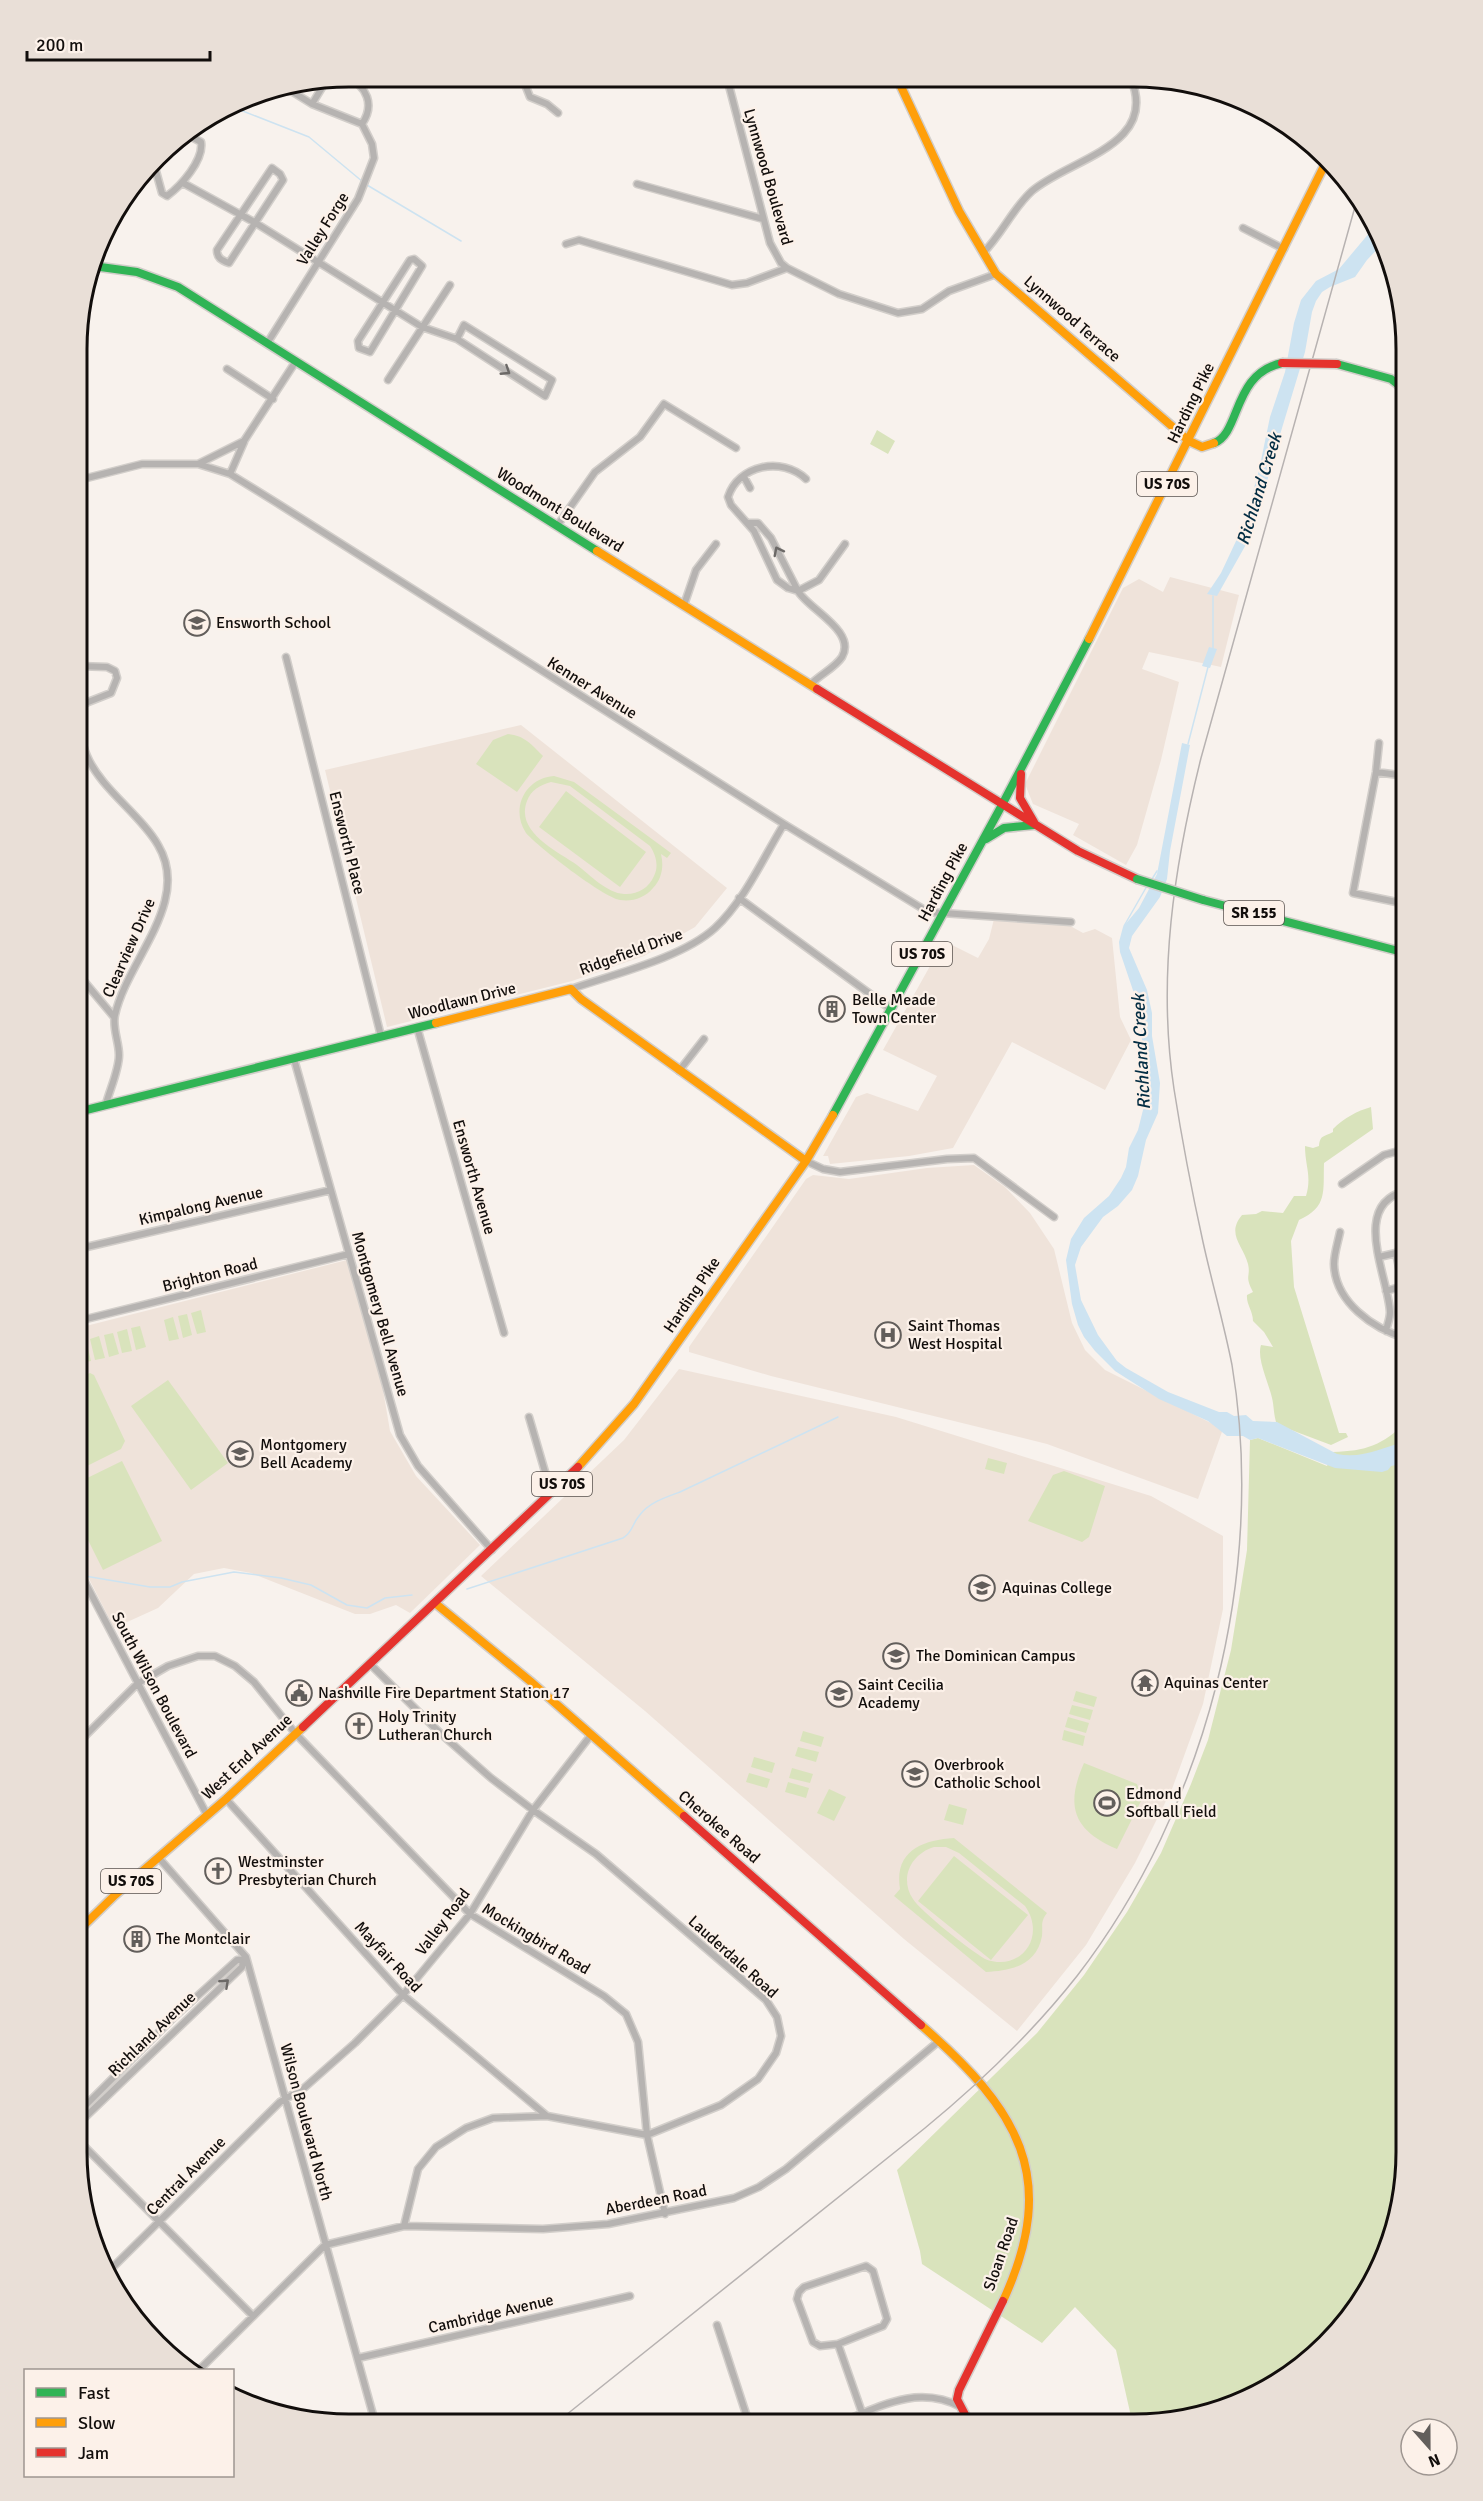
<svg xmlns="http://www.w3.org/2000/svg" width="1483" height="2501" font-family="Signika,sans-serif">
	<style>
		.built { fill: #efe3da }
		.green { fill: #d9e3bc; fill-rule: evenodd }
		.water { fill: #cde3f1 }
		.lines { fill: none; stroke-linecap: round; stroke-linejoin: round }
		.stream { stroke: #cde3f1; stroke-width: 1.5 }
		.street-casing { stroke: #d2ceca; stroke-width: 9 }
		.fast-casing { stroke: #d2ceca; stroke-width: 11 }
		.slow-casing { stroke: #d2ceca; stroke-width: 11 }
		.jam-casing { stroke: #d2ceca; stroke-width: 11 }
		.street { stroke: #b6b3b1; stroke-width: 6 }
		.fast { stroke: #30b455; stroke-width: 8 }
		.slow { stroke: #ff9f0a; stroke-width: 8 }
		.jam { stroke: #e5322d; stroke-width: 8 }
		.rail { stroke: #b7b2b1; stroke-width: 1.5 }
		.fast-bridge-casing { stroke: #d2ceca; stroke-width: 11; stroke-linecap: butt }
		.jam-bridge-casing { stroke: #d2ceca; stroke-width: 11; stroke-linecap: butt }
		.fast-bridge { stroke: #30b455; stroke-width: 8 }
		.jam-bridge { stroke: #e5322d; stroke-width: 8 }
		.oneway { stroke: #6c6967 }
		.labels { text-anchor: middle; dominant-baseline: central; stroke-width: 4.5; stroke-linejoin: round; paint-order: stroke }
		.shield { fill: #fcf1e9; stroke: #58524e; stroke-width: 1.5 }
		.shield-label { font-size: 15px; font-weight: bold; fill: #120e0c }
		.street-label { font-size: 16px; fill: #120e0c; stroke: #fcf1e9 }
		.poi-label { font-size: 16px; fill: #120e0c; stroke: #fcf1e9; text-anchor: start }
		.water-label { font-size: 18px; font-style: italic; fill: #032d43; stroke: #fcf1e9 }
		.rim { fill: none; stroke: #120e0c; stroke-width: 3 }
	</style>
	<rect width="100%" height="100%" fill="#f8f2ed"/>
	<path class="built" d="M1170,577L1239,595L1221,667L1149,652L1142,669L1179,682L1161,760L1137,845L1126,865L1073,835L1079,824L1033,804L1025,784L1123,588L1139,579L1163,592Z
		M521,725L727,888L695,927L644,956L572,981L387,1027L325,770Z
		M994,919L1065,923L1083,933L1095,929L1112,938L1120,1017L1131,1040L1105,1090L1012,1042L953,1148L909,1156L830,1164L828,1156H823L856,1097L867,1093L918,1111L937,1076L883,1050L944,941L978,958L989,939Z
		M974,1165L1005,1187L1030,1213L1054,1249L1072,1323L1085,1350L1105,1370L1223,1429L1198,1499L1047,1444L771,1376L689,1352V1347L806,1179L813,1175L849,1179L927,1168Z
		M347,1260L381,1378L390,1431L416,1476L480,1545L410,1613L396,1605L370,1614H355L251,1573L224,1568L194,1574L158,1608L114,1628L77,1555L78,1328Z
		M679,1369L896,1417L1151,1496L1223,1536V1609L1203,1704L1172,1789L1135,1863L1086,1945L1017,2031L904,1939L645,1711L481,1576L624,1440Z"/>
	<path class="green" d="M877,430L895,441L888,454L870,444Z
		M508,734C525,736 531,744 543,756L517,792L476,764L493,740Z
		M554,776L574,782L671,853L667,858L661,854C664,866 662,879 653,888C645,898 632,902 620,900C603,897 538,847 526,833C510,809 525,778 554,776ZM551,782L570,786L650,846C656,855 659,866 654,876C649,888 637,895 624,894C607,893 590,875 577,865C557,851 515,832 527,801C531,790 540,785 551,782Z
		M566,791L646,852L620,887L539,827Z
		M1371,1107L1373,1129L1324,1163C1323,1191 1328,1207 1299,1220L1291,1241L1294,1287L1339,1433H1346L1348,1437L1331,1445L1286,1428L1276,1422C1274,1415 1274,1410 1273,1403C1271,1387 1256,1360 1261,1345L1273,1347L1264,1332L1253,1321C1253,1311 1246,1304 1247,1295L1253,1292C1244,1275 1251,1277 1248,1264C1243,1245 1226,1234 1242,1215L1256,1214L1262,1211L1283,1213L1294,1196H1306C1312,1176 1305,1166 1305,1146L1313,1148L1319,1146C1320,1134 1325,1137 1333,1132V1129C1344,1118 1357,1111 1371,1107Z
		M201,1310L206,1332L197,1334L191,1313Z
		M187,1314L192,1335L183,1338L178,1316Z
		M173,1317L179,1339L169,1341L164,1320Z
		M140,1326L146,1347L136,1350L131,1328Z
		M127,1329L132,1351L122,1353L117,1332Z
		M113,1333L119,1354L109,1357L104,1335Z
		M99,1336L105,1358L95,1360L90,1339Z
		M86,1340L91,1361L81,1363L78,1342Z
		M90,1373L94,1375L125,1441L121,1449L77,1471V1379Z
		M168,1380L228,1463L191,1490L131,1406Z
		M1406,1422V2170L1386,2256L1350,2318L1300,2368L1238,2404L1127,2424L1132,2421L1116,2350L1075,2307L1042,2343L922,2264L920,2251L897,2170L1037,2033L1084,1975L1127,1912L1161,1853L1191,1784L1208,1740L1231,1650L1247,1550L1250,1440L1258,1438L1327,1466L1333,1452C1366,1451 1383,1445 1406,1422Z
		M988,1458L1007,1463L1004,1474L985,1469Z
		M122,1461L162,1541L103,1570L77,1518V1483Z
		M1064,1471L1105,1486L1089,1537L1082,1542L1028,1521L1053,1475Z
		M1076,1691L1097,1697L1094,1707L1073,1701Z
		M1072,1705L1093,1710L1090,1720L1069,1714Z
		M1068,1717L1089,1723L1086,1733L1065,1727Z
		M1064,1730L1085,1736L1083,1746L1062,1740Z
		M803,1731L824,1737L821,1747L800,1741Z
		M798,1747L819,1752L816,1762L795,1756Z
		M754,1757L775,1763L772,1773L751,1767Z
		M1084,1763L1137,1784L1142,1799L1117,1849C1073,1830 1065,1806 1084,1763Z
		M792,1768L813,1774L810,1783L789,1778Z
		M749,1773L770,1779L767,1788L746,1782Z
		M788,1782L809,1788L806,1798L785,1792Z
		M829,1789L846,1797L834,1821L817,1813Z
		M949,1804L967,1809L963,1825L944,1820Z
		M954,1838L1047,1913C1040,1922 1043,1926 1042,1936C1037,1965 1011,1971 986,1972L894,1896L900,1889C894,1851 922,1840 954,1838ZM934,1847H946L959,1853L1025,1906C1047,1937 1020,1973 985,1959C970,1950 921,1912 913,1899C899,1878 911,1854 934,1847Z
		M954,1856L1028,1915L991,1960L918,1901Z"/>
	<path class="water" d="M1375,226L1384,242L1367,260L1355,277L1330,287L1322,292L1316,301L1312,312L1305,352L1279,438L1253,532L1217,596L1207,594L1221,573L1244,524L1259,470L1270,417L1285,372L1294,323L1301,300L1316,281L1339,269Z
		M1209,647L1217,649L1210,668L1202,666Z
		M1182,743L1190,745L1170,851L1167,879L1160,897L1132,936L1129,948L1147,990L1152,1013V1036L1160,1083L1158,1113L1146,1140L1138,1176L1132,1190L1118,1206L1103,1217L1081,1247L1075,1265L1081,1300L1098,1335L1117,1361L1126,1368L1168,1392L1219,1412H1227L1234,1416L1246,1415L1253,1421L1277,1422L1337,1454C1362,1459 1382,1448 1406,1441V1463L1391,1466L1388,1470L1382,1472L1335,1468L1258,1438L1250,1440L1243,1436H1227L1208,1421L1159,1399L1115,1371L1095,1351L1084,1337L1078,1325L1072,1304L1066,1260L1071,1239L1084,1218L1109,1196L1121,1178L1126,1167L1129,1148L1138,1130L1146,1098L1140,1011L1120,952L1119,942L1123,927L1139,908L1157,874Z"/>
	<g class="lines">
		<path class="stream" d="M230,106L309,137L363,182
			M367,185L461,241
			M1213,648V596
			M1188,744L1208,667
			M1152,879L1157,871
			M1124,926L1147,886
			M85,1576L150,1587H170L182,1582L234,1572L281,1578L311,1585L347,1605L367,1608L385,1598L412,1595
			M467,1589L623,1538C633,1532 632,1524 639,1516C648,1503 666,1497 680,1492L838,1417"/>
		<g class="street-casing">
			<path id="street" d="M347,77C367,86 375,105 362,124
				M522,77L530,97L547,104L558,113
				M727,78L770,243L781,263L787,268L839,294L898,313L922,309L949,291L996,274
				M312,104L323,86L331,80
				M154,164L162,193L167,196C181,186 204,160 201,142L186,134
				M272,168L280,174L283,180L229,263C221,260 217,258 217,250Z
				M183,183L254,222L422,327L457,339L545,396L552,380L464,325L457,339
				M637,184L763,219
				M1243,228L1284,249
				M566,244L579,240L732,285L747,283L787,268
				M983,253C1002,234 1013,208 1032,191C1069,159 1159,146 1131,79
				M414,259L422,266L370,352L359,348L358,341L410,260Z
				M268,342L358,199L374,158L372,144L362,124L312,104L288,89
				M227,369L273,399
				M388,380L450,285
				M198,464L230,474L277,503L784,824L928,912L1071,922
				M230,474L244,442
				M744,477L750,488
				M79,480L142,464H198L244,441L296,361
				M749,523H758L771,538L798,591
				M557,526L595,472L640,437L664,404L736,448
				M798,591L788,588L777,580L754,531L731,505L728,497C738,465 782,456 806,479
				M684,605L696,570L716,544
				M286,657L381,1036
				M78,672L80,705
				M810,685C819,675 835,668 842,657C857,631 808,609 798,591L819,580L845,544
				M78,706L111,693L117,678L115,671L107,667L78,666
				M78,721C81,732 82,746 87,756C101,789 141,815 158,845C192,902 127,960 115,1015C112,1027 119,1042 119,1055C119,1070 110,1089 106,1104
				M1379,743L1376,772L1353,893L1406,904
				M1376,772L1406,776
				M739,898L892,1010
				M78,974L114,1017
				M571,989C614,974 682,958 715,928C745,900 763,858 784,824
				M417,1027L504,1333
				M294,1059L400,1435L418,1466L492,1550
				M679,1071L704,1039
				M806,1161L823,1169L840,1172L947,1159L974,1158L1054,1217
				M1342,1184L1384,1155L1406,1149
				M1340,1232C1338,1242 1334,1254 1334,1264C1335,1302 1373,1329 1406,1338
				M78,1249L331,1190
				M1379,1257L1396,1253L1403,1286L1386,1291
				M78,1321L349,1254
				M1386,1331C1387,1325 1390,1319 1390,1312C1388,1276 1350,1204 1406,1191
				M529,1417L548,1482L554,1492
				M77,1567L207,1815
				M371,1665L440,1733L491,1778L533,1810L596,1854L766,2000L777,2017L781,2036L776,2053L758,2079L721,2105L647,2135L547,2116L493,2118L466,2128L436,2147L418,2169L404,2226
				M77,1744L137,1684L168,1666L198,1656H215L235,1666L254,1682L295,1733L470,1914L604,1996L626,2014L638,2042L647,2135L665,2214
				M226,1799L403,1995L547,2116
				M158,1857L246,1957L375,2422
				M77,2114L171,2020L237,1960L244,1959
				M77,2125L242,1967L243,1960
				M77,2139L252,2315
				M107,2273L280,2102L304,2088L355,2043L403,1995L470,1914L533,1810L591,1735
				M717,2325L749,2423
				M838,2344L883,2326L887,2319L873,2271L866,2266L804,2287L799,2292L797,2299L813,2342L820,2346L838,2344L866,2424
				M358,2358L630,2296
				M199,2370L325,2245L404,2226L543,2229L608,2224L734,2198L759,2187L786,2169L939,2041
				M837,2424C879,2407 917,2384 961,2407"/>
		</g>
		<g class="fast-casing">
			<path id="fast" d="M93,266L137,272L178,287L597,551
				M1337,364L1391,379L1406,391
				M1214,443C1241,433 1232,374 1282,363
				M986,839L1004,828L1034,825
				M1203,900L1406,953
				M78,1112L436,1023
				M833,1115L1002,805L1089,639"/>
		</g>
		<g class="slow-casing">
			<path id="slow" d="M897,78L959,211L996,274L1189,441L1202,447L1214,443
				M597,551L817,689
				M1089,639L1327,160
				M436,1023L571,989L581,999L806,1161
				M578,1467L634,1404L806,1161L833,1115
				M435,1603L530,1681L684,1816
				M77,1932L115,1895L226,1799L303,1727
				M921,2025C1017,2109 1061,2175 1003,2301"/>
		</g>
		<g class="jam-casing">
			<path id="jam" d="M817,689L1078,851L1137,879
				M1021,774L1020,798L1034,822
				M303,1727L578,1467
				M684,1816L921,2025
				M970,2424L957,2399L959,2390L1003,2301"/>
		</g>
		<use href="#street" class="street"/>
		<use href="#fast" class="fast"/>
		<use href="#slow" class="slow"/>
		<use href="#jam" class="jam"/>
		<path class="rail" d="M556,2423L925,2128C981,2082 1032,2033 1077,1976C1206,1809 1267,1574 1232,1365C1224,1324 1212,1283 1203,1242C1192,1192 1182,1140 1174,1089C1157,977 1174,866 1201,758L1358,196"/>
		<g class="fast-bridge-casing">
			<path id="fast-bridge" d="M1137,879L1203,900"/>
		</g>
		<g class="jam-bridge-casing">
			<path id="jam-bridge" d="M1282,363L1337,364"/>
		</g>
		<use href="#fast-bridge" class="fast-bridge"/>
		<use href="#jam-bridge" class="jam-bridge"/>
	</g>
	<defs><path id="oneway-chevron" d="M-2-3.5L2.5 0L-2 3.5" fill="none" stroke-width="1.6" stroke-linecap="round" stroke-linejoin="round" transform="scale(1.5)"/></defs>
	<g class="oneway">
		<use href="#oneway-chevron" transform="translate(506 371) rotate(33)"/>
		<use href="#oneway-chevron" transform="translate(778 551) rotate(-117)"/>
		<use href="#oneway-chevron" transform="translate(225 1983) rotate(-43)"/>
	</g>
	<defs>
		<g id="school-ring" transform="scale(1.35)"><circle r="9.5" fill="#fcf1e9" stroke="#625e5b" stroke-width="1.5"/><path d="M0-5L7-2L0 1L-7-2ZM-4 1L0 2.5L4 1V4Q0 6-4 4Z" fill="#625e5b"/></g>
		<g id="building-ring" transform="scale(1.35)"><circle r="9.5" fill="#fcf1e9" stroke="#625e5b" stroke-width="1.5"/><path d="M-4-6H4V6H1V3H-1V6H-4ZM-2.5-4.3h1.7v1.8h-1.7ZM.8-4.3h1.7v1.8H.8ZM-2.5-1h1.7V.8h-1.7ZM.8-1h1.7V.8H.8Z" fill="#625e5b"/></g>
		<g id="hospital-ring" transform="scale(1.35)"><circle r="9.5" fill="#fcf1e9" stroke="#625e5b" stroke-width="1.5"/><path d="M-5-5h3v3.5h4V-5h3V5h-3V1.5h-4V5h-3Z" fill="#625e5b"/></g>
		<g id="university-ring" transform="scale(1.35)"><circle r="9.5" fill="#fcf1e9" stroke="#625e5b" stroke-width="1.5"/><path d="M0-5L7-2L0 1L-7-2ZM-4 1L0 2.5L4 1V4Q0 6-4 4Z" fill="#625e5b"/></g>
		<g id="temple-ring" transform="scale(1.35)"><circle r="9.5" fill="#fcf1e9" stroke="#625e5b" stroke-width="1.5"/><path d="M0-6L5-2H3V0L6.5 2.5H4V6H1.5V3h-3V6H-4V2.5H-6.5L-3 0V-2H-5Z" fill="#625e5b"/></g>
		<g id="civic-ring" transform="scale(1.35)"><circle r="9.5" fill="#fcf1e9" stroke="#625e5b" stroke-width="1.5"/><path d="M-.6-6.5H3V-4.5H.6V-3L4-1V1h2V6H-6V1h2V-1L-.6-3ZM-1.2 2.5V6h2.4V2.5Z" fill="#625e5b"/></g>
		<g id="church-ring" transform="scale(1.35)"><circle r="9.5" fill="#fcf1e9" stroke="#625e5b" stroke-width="1.5"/><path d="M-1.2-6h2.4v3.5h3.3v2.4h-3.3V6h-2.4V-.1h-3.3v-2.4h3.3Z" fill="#625e5b"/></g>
		<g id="stadium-ring" transform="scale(1.35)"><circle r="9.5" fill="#fcf1e9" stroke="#625e5b" stroke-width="1.5"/><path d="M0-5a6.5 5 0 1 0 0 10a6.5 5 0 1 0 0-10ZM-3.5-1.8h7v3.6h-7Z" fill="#625e5b"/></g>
	</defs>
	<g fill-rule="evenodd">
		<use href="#school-ring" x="197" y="623"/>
		<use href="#building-ring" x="832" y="1009"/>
		<use href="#hospital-ring" x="888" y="1335"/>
		<use href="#school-ring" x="240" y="1454"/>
		<use href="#university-ring" x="982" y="1588"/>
		<use href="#school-ring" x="896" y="1656"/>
		<use href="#temple-ring" x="1145" y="1683"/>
		<use href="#civic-ring" x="299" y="1693"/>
		<use href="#school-ring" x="839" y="1694"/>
		<use href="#church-ring" x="359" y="1726"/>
		<use href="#school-ring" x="915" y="1774"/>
		<use href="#stadium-ring" x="1107" y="1803"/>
		<use href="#church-ring" x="218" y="1871"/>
		<use href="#building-ring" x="137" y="1939"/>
	</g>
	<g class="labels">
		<g class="shield">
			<rect x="1137" y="472" width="60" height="24" rx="4.5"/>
			<rect x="1224" y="901" width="60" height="24" rx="4.5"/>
			<rect x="892" y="942" width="60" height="24" rx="4.5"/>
			<rect x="532" y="1472" width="60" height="24" rx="4.5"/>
			<rect x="101" y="1869" width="60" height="24" rx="4.5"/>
		</g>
		<g class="shield-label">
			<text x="1167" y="484">US 70S</text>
			<text x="1254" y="913">SR 155</text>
			<text x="922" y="954">US 70S</text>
			<text x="562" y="1484">US 70S</text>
			<text x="131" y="1881">US 70S</text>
		</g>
		<g class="street-label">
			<text transform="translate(768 177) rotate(74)">Lynnwood Boulevard</text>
			<text transform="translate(323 229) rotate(-58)">Valley Forge</text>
			<text transform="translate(1072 319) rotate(41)">Lynnwood Terrace</text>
			<text transform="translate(1191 403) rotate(-64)">Harding Pike</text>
			<text transform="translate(560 510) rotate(32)">Woodmont Boulevard</text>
			<text transform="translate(592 688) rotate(32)">Kenner Avenue</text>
			<text transform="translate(347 843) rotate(76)">Ensworth Place</text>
			<text transform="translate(943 882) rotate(-62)">Harding Pike</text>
			<text transform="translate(129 948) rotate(-66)">Clearview Drive</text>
			<text transform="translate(631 952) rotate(-20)">Ridgefield Drive</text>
			<text transform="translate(462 1001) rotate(-14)">Woodlawn Drive</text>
			<text transform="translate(474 1177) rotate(74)">Ensworth Avenue</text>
			<text transform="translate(201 1206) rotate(-13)">Kimpalong Avenue</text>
			<text transform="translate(210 1275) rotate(-14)">Brighton Road</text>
			<text transform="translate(692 1295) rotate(-56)">Harding Pike</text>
			<text transform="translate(380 1314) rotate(74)">Montgomery Bell Avenue</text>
			<text transform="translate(154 1685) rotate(62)">South Wilson Boulevard</text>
			<text transform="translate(247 1757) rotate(-43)">West End Avenue</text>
			<text transform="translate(719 1827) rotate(41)">Cherokee Road</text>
			<text transform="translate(443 1922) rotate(-53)">Valley Road</text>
			<text transform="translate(536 1939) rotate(31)">Mockingbird Road</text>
			<text transform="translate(388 1957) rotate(47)">Mayfair Road</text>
			<text transform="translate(733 1957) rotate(42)">Lauderdale Road</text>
			<text transform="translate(152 2034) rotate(-44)">Richland Avenue</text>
			<text transform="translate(306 2122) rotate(75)">Wilson Boulevard North</text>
			<text transform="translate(186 2176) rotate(-45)">Central Avenue</text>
			<text transform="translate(656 2200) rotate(-11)">Aberdeen Road</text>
			<text transform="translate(1001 2254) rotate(-71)">Sloan Road</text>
			<text transform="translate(491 2314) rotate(-13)">Cambridge Avenue</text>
		</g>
		<g class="poi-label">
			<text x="216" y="623">Ensworth School</text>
			<text x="852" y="1000">Belle Meade<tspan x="852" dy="18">Town Center</tspan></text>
			<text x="908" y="1326">Saint Thomas<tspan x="908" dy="18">West Hospital</tspan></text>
			<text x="260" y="1445">Montgomery<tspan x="260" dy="18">Bell Academy</tspan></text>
			<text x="1002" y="1588">Aquinas College</text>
			<text x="916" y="1656">The Dominican Campus</text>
			<text x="1164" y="1683">Aquinas Center</text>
			<text x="858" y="1685">Saint Cecilia<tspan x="858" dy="18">Academy</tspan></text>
			<text x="318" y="1693">Nashville Fire Department Station 17</text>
			<text x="378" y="1717">Holy Trinity<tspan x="378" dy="18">Lutheran Church</tspan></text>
			<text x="934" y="1765">Overbrook<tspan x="934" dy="18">Catholic School</tspan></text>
			<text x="1126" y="1794">Edmond<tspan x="1126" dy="18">Softball Field</tspan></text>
			<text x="238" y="1862">Westminster<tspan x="238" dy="18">Presbyterian Church</tspan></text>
			<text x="156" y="1939">The Montclair</text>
		</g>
		<g class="water-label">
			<text transform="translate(1259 489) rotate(-73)">Richland Creek</text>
			<text transform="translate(1141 1052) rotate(-93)">Richland Creek</text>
		</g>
	</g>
	<path d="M0 0H1483V2501H0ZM349 87H1134A262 262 0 0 1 1396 349V2152A262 262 0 0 1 1134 2414H349A262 262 0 0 1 87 2152V349A262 262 0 0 1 349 87Z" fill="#e9dfd7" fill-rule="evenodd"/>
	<path class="rim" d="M349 87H1134A262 262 0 0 1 1396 349V2152A262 262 0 0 1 1134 2414H349A262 262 0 0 1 87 2152V349A262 262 0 0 1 349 87Z"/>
	<rect x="24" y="2369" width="210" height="108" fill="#fcf1e9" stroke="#9e9691" stroke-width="1.5"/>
	<rect x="36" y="2388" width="30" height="9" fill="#30b455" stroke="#9e9691" stroke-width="1.5"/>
	<text x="78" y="2399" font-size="18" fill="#120e0c">Fast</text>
	<rect x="36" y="2418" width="30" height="9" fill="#ff9f0a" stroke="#9e9691" stroke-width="1.5"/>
	<text x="78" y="2429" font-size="18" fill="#120e0c">Slow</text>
	<rect x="36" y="2448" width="30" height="9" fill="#e5322d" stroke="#9e9691" stroke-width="1.5"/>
	<text x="78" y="2459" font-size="18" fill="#120e0c">Jam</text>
	<g transform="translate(1429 2447) rotate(159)"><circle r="28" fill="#fcf1e9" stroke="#9e9691" stroke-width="1.5"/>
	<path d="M0-4.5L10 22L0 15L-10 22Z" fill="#625e5b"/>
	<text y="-9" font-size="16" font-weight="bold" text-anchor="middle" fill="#120e0c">N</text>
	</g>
	<path d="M27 51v9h183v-9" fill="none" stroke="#120e0c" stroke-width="3"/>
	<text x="36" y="51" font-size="18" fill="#120e0c" stroke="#fcf1e9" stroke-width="4.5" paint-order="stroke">200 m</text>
</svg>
